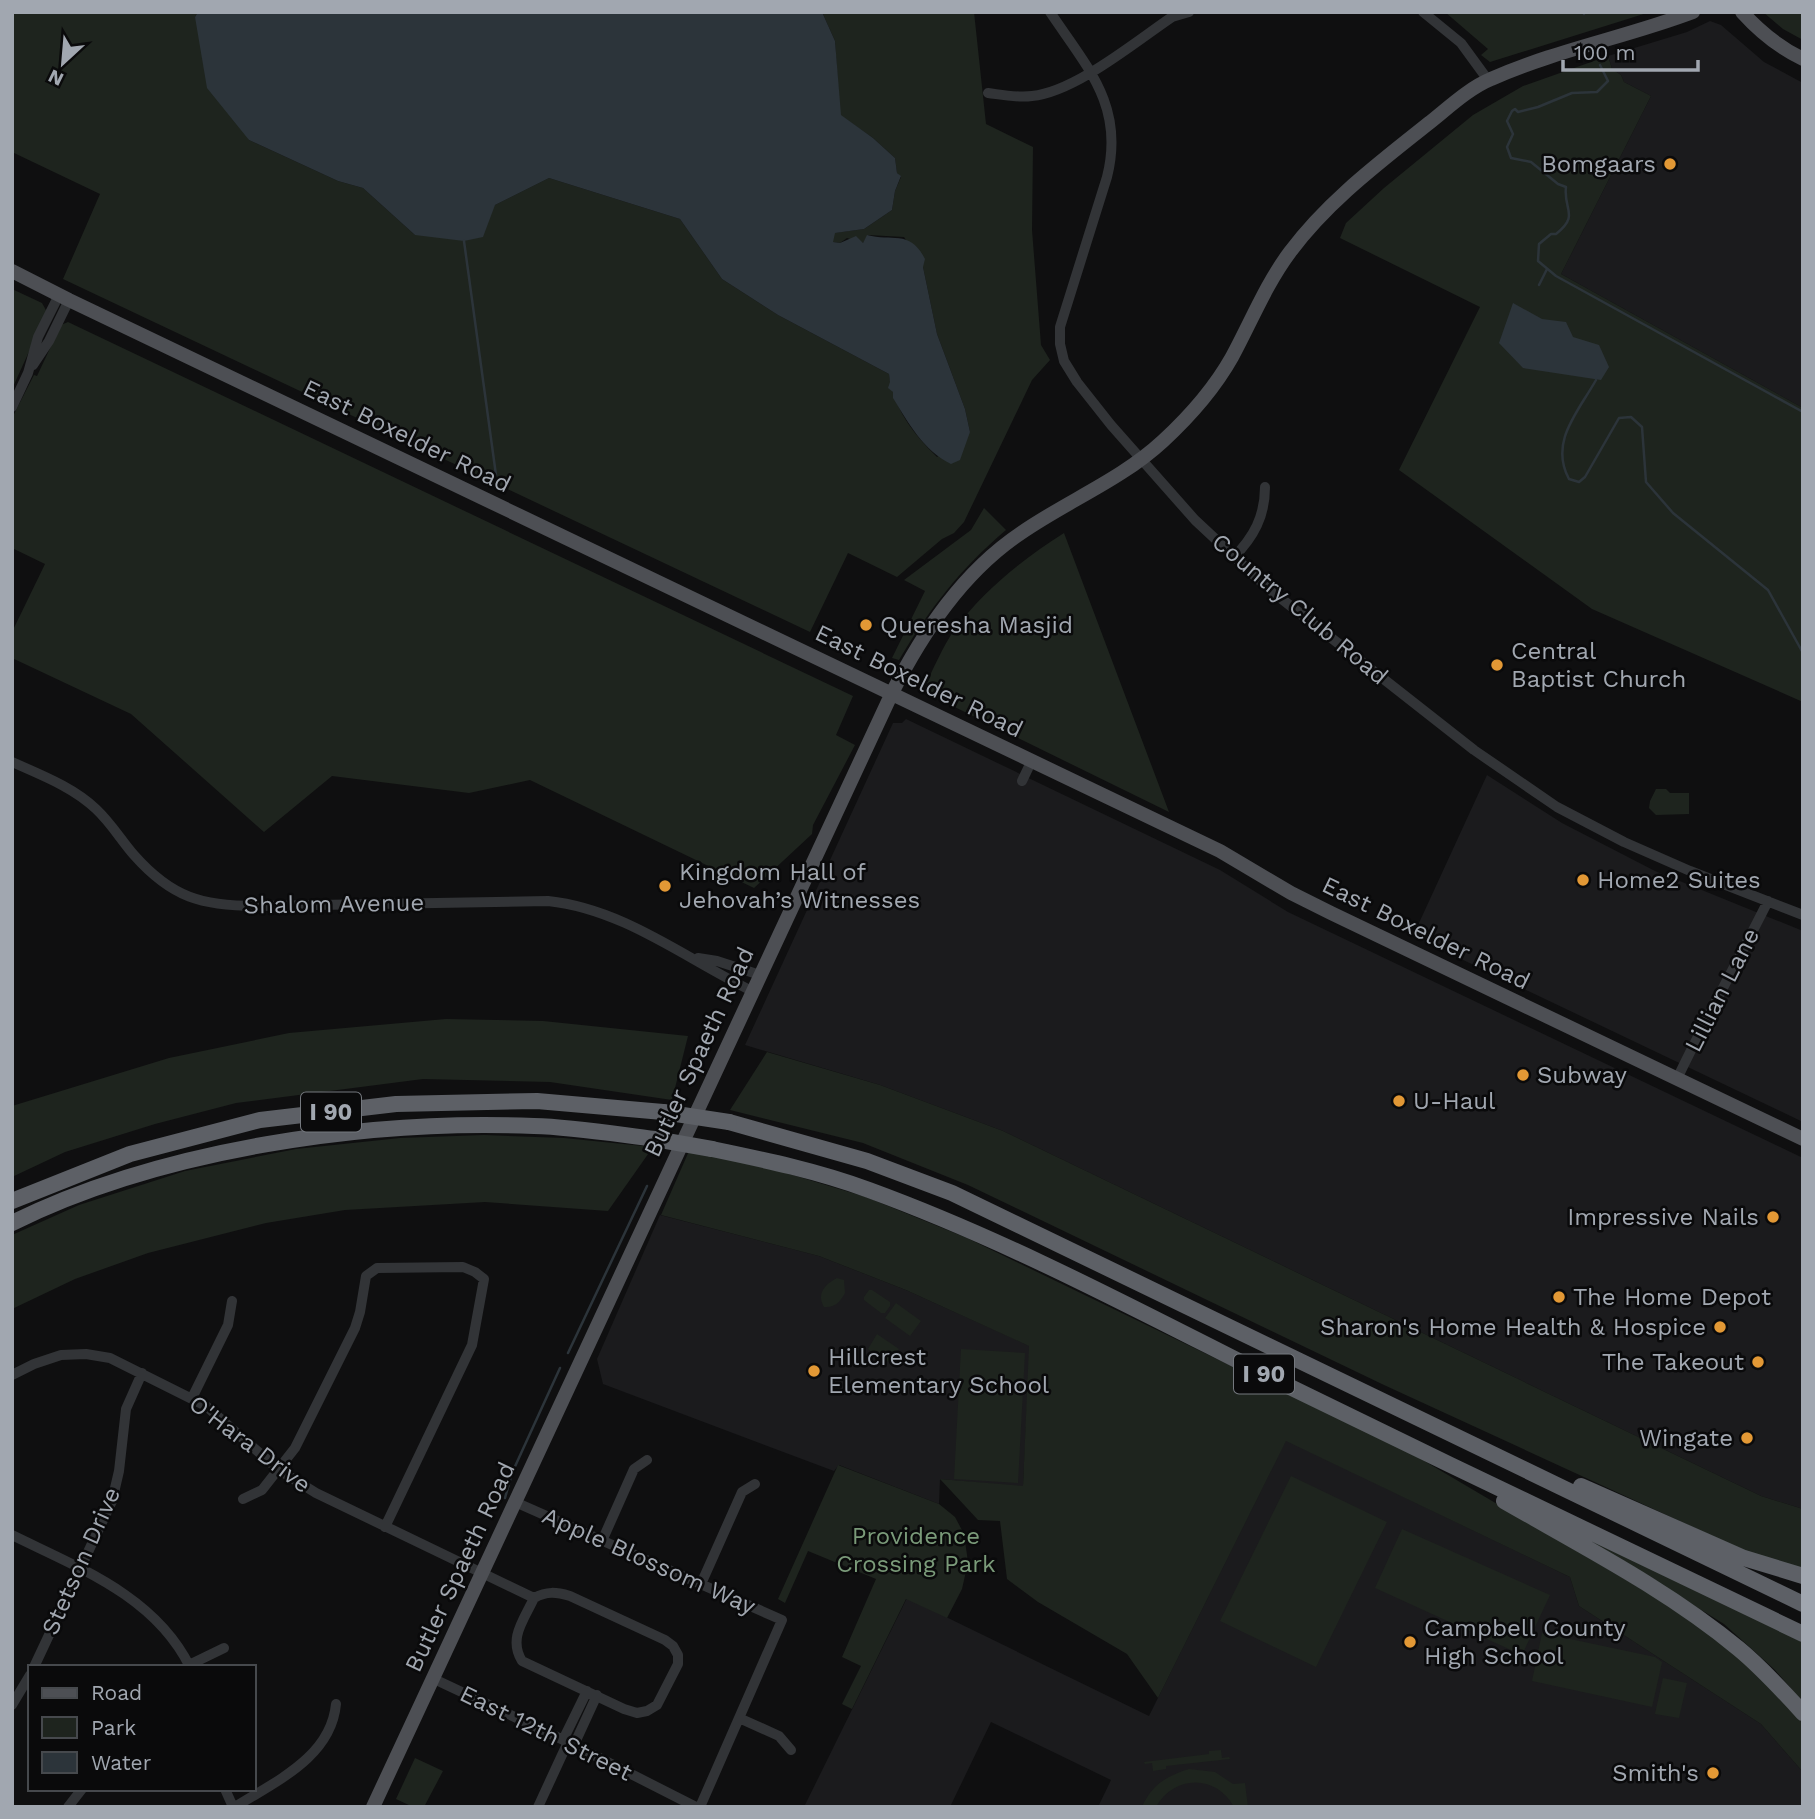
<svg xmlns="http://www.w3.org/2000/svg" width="1815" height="1819" font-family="'Work Sans',sans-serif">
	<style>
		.built { fill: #1b1b1d }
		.green { fill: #1e241e }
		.water { fill: #2c343a }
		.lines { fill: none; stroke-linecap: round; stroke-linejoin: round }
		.stream { stroke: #2c343a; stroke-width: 2.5 }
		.minor { stroke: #323437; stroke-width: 10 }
		.major { stroke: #4d4f54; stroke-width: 14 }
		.highway { stroke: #5d6066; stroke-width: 16 }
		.highway-bridge { stroke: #5d6066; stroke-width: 16 }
		.poi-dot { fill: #e29835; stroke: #0a0a0b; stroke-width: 2.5 }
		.labels { text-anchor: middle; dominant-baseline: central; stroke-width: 5; stroke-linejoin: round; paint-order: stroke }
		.shield { fill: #0a0a0b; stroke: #74787e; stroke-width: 2 }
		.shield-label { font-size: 23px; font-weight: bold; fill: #a1a7b0 }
		.poi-label { font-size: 24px; fill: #a1a7b0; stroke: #0a0a0b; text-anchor: start }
		.street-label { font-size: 24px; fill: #a1a7b0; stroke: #0a0a0b }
		.park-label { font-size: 24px; fill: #7a9a79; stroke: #0a0a0b }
	</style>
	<rect width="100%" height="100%" fill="#0f0f10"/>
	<path class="built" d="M1710,21L1721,25L1764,62L1803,83V408L1561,274L1651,96L1624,82L1621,75L1612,69L1608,56L1687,32Z
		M906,719L1220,870L1288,912L1803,1158V1509L1761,1496L1003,1131L880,1085L745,1045L893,723H902Z
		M1487,775L1562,823L1655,871L1803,931V1122L1413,936Z
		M660,1215L819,1256L906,1290L1030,1346L1023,1487L940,1479L939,1504L839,1465L834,1471L603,1384L597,1359Z
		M1286,1440L1570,1577L1579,1606L1761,1724L1803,1772V1807H1098L1111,1780L991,1722L950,1807H804L907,1598L1149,1716Z"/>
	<path class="green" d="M12,12H198L195,17L249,140L338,181L363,188L415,235L495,205L549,178L680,219L722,279L778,315L889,374C894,409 912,432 937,457L970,432L965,409L937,334L923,267L904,237L868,235L863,243L847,238L840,243L832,242L834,233L864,229L892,210L895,191L901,177L897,173L895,158L873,138L840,115L835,41L822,12H974L986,124L1033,147L1032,230L1041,345L1050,360L1032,380L964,522L954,533L942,539L897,577L848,553L810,632L63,279L100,194L12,152Z
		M1445,12H1650L1490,62L1481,55L1488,49Z
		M1763,12H1803V40L1783,29Z
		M1608,56L1612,69L1621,75L1624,82L1651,96L1561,274L1803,408V702L1592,609L1399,470L1480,307L1340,238L1346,223L1384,188L1473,115L1523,86Z
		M12,289L42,303L47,312L12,389Z
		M68,322L853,696L836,735L855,745L813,825L812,834L754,888L530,780L469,793L332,776L264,832L131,714L12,658V632L45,564L12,548V418L34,375L37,376L61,325Z
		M984,508L1006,530C960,569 930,608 899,660L892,658L925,591L904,580L971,530Z
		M1064,533L1169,812L922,691C933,671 942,647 955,629C984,590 1023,559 1064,533Z
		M1656,789H1666L1670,793H1689V814L1656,815L1649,808L1650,801Z
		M446,1019L543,1021L688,1036L672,1100L550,1082L423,1079L236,1103L155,1124L65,1152L12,1177V1106L169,1058L289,1033Z
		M767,1052L880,1085L1003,1131L1761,1496L1803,1509V1569L1747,1552L1384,1385L968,1185L863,1143L730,1110Z
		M484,1135L564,1138L653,1147L608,1211L485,1202L345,1210L266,1223L148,1253L75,1279L12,1309V1235L79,1205L185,1171L296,1149L400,1138Z
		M689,1151L776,1170L866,1197L967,1238L1409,1452L1677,1610L1738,1656L1785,1702L1803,1723V1772L1761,1724L1579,1606L1570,1577L1286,1441L1158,1698L1127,1654L1038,1602L1007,1579L1000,1521L978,1520L940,1479L1023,1486L1029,1346L906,1290L819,1256L661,1215Z
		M837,1278L844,1280L845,1293C840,1302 835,1308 824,1307C816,1294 825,1284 837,1278Z
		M869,1290H872L890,1302V1306L885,1313H881L864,1300V1297Z
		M896,1303L921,1321L910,1336L885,1318Z
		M877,1334L899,1349L890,1361L886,1362L868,1349Z
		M961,1349L1025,1353L1018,1483L954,1479Z
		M838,1465L939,1504L955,1517L964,1534L968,1562L962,1589L947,1618L906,1599L852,1709L842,1704L861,1666L842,1657L876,1579L808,1551L785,1603L778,1599Z
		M1291,1476L1387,1522L1316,1667L1220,1621Z
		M1402,1529L1550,1595L1522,1655L1375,1588Z
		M1580,1535L1803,1642V1702L1774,1669L1724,1624Z
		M1542,1633L1655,1657L1662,1662L1652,1707L1532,1681Z
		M1663,1678L1687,1683L1679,1718L1655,1714Z
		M1221,1750L1222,1758L1229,1757L1230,1759L1166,1766V1769L1153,1771L1152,1763L1145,1764L1144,1762L1209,1754V1751Z
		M415,1758L443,1771L424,1807H413L396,1799Z
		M1189,1769L1215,1772L1233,1784L1245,1783L1248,1807H1234C1216,1774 1174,1775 1156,1807H1142C1152,1784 1167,1776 1189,1769Z"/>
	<path class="water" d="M198,12H822L835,41L841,115L873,138L895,158L897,173L901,176L895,191L892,210L864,229L835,233L833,242L840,243L856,236L863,243L867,235C893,242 910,229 925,259L923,267L937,334L965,409L970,432L960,460L951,464C923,450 909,424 893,398V392L888,388L890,382L889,374L778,315L722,279L680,219L549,178L495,205L483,237L464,241L415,235L363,188L338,181L249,140L207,88L195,17Z
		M1513,303L1542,319L1566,322L1573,337L1599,345L1609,367L1601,380L1523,368L1499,343Z"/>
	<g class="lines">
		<path class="stream" d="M1584,12V14
			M1600,65L1608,81L1597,92L1572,93L1538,107L1518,112L1515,109L1512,111L1507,121L1513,134L1507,147L1511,158L1531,162L1558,184L1566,187C1563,210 1580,215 1556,234H1551L1539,244L1538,261L1556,276L1803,412
			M464,241L496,475
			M1539,285L1547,269
			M1596,380C1578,412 1549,442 1569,479L1579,482L1585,477L1619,418L1631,417L1642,427L1646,482L1673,513L1768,590L1803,653
			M568,1353L647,1186
			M505,1498L512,1473L560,1368"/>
		<path class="minor" d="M1050,12C1087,67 1125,106 1107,177L1060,327V344L1064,361L1077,382L1111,425L1195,520L1269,589L1474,750L1557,807L1624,842L1690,871L1803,915
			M1423,12L1461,43L1488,80
			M988,93C1003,95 1017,98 1032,96C1075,92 1135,42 1172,17L1189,12
			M33,365L49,341L69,300
			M12,407L28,373L38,337L59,295
			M1233,558C1254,537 1265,516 1265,487
			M12,762C41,775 73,787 96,809C111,823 121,840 134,855C172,898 202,906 258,906L548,901C624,909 686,959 752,991
			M1022,781L1032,760
			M698,958L717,961L760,975
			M1677,1079C1706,1018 1738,961 1768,901
			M12,1375L34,1364L61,1355L86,1354L110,1358L206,1406L279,1470L316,1493L534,1598C547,1591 556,1592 570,1596L665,1640L673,1646L678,1655V1664L657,1705L647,1711L637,1713L624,1709L522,1661C508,1638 524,1620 534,1598
			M192,1398L228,1325L232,1301
			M243,1499L262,1490L295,1448L355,1328L360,1312L366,1276L377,1268L463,1267L475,1272L484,1279L472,1345L385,1527
			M515,1502L782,1620L700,1807
			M12,1535C79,1568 155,1596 190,1667
			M602,1541L634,1469L647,1460
			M701,1584L742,1492L755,1484
			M189,1665L224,1648
			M34,1667L112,1501L119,1471L126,1409L142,1373
			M434,1679L574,1745L696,1807
			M12,1705L30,1675
			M739,1718L779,1736L791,1750
			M563,1740L587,1691
			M574,1745L597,1695
			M225,1789L233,1807
			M68,1807L82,1789
			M235,1807C276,1781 331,1757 336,1704
			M538,1807L568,1742"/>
		<path class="major" d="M1742,12C1760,32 1778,47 1803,59
			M12,271L69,300L1220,851L1291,893L1331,913L1803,1139
			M373,1807L892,693C923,632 963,572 1021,533C1067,501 1121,480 1163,441C1189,417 1214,389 1232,357C1251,322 1266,284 1290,252C1328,201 1379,163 1429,123C1448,108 1469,88 1491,79C1556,50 1627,37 1693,12"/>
		<path class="highway" d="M729,1122L867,1161L952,1193L1803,1604
			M712,1149C765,1160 818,1171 869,1190C1014,1243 1150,1317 1288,1386C1459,1470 1631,1551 1803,1634
			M12,1201L130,1154L260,1120L396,1104L537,1101L663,1112
			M12,1223C161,1149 369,1119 534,1126C574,1127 615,1134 655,1139
			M1581,1486L1744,1558L1803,1576
			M1504,1501C1584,1547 1668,1590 1739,1649C1762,1668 1783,1691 1803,1713"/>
		<path class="highway-bridge" d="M663,1112L729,1122
			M655,1139L712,1149"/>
	</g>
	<g class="poi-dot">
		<circle cx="1670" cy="164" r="7"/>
		<circle cx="866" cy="625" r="7"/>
		<circle cx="1497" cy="665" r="7"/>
		<circle cx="1583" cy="880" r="7"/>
		<circle cx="665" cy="886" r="7"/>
		<circle cx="1523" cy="1075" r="7"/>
		<circle cx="1399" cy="1101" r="7"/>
		<circle cx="1773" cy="1217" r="7"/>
		<circle cx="1559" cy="1297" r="7"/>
		<circle cx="1720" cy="1327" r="7"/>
		<circle cx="1758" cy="1362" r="7"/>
		<circle cx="814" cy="1371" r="7"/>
		<circle cx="1747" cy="1438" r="7"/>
		<circle cx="1410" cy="1642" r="7"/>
		<circle cx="1713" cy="1773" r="7"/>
	</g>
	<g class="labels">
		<g class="shield">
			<rect x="301" y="1092.5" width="60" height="39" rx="5"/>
			<rect x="1234" y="1354.5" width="60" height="39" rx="5"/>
		</g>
		<g class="shield-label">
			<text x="331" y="1112">I 90</text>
			<text x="1264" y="1374">I 90</text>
		</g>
		<g class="poi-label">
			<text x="1656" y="164" text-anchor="end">Bomgaars</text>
			<text x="880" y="625">Queresha Masjid</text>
			<text x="1511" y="651">Central<tspan x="1511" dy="28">Baptist Church</tspan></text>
			<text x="679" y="872">Kingdom Hall of<tspan x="679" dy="28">Jehovah’s Witnesses</tspan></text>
			<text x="1597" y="880">Home2 Suites</text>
			<text x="1537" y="1075">Subway</text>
			<text x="1413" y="1101">U-Haul</text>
			<text x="1759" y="1217" text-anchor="end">Impressive Nails</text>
			<text x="1573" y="1297">The Home Depot</text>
			<text x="1706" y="1327" text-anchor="end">Sharon's Home Health &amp; Hospice</text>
			<text x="828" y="1357">Hillcrest<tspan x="828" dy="28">Elementary School</tspan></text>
			<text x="1744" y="1362" text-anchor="end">The Takeout</text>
			<text x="1733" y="1438" text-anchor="end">Wingate</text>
			<text x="1424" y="1628">Campbell County<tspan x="1424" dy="28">High School</tspan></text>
			<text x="1699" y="1773" text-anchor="end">Smith's</text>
		</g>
		<g class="street-label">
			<text transform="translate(407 436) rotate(26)">East Boxelder Road</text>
			<text transform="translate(1300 609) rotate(40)">Country Club Road</text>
			<text transform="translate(919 681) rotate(26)">East Boxelder Road</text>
			<text transform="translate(334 904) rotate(-1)">Shalom Avenue</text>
			<text transform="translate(1426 933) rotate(26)">East Boxelder Road</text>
			<text transform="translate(1722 990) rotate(-63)">Lillian Lane</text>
			<text transform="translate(699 1052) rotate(-65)">Butler Spaeth Road</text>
			<text transform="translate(250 1444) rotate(37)">O'Hara Drive</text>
			<text transform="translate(81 1561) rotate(-66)">Stetson Drive</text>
			<text transform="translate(649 1561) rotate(24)">Apple Blossom Way</text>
			<text transform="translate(460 1567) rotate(-65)">Butler Spaeth Road</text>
			<text transform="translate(546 1733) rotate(26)">East 12th Street</text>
		</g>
		<g class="park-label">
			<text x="916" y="1536">Providence<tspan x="916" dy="28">Crossing Park</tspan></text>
		</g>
	</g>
	<rect width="1815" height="1819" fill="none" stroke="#a1a7b0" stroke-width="28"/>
	<rect x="28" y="1665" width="228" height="126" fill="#0a0a0b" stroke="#46494d" stroke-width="2"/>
	<rect x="42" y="1688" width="35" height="10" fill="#4d4f54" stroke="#46494d" stroke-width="2"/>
	<text x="91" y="1700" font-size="21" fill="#a1a7b0">Road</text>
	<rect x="42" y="1717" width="35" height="21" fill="#1e241e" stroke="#46494d" stroke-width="2"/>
	<text x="91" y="1735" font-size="21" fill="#a1a7b0">Park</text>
	<rect x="42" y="1752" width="35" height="21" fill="#2c343a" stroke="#46494d" stroke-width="2"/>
	<text x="91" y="1770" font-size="21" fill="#a1a7b0">Water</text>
	<g transform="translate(63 63) rotate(206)" stroke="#0a0a0b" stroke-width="5" paint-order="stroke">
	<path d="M0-5L12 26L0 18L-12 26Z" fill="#a1a7b0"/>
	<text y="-10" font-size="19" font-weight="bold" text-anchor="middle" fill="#a1a7b0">N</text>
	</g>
	<path d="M1563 60v10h135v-10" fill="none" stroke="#a1a7b0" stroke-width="3.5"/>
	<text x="1574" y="60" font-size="21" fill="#a1a7b0" stroke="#0a0a0b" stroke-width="5" paint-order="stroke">100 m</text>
</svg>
